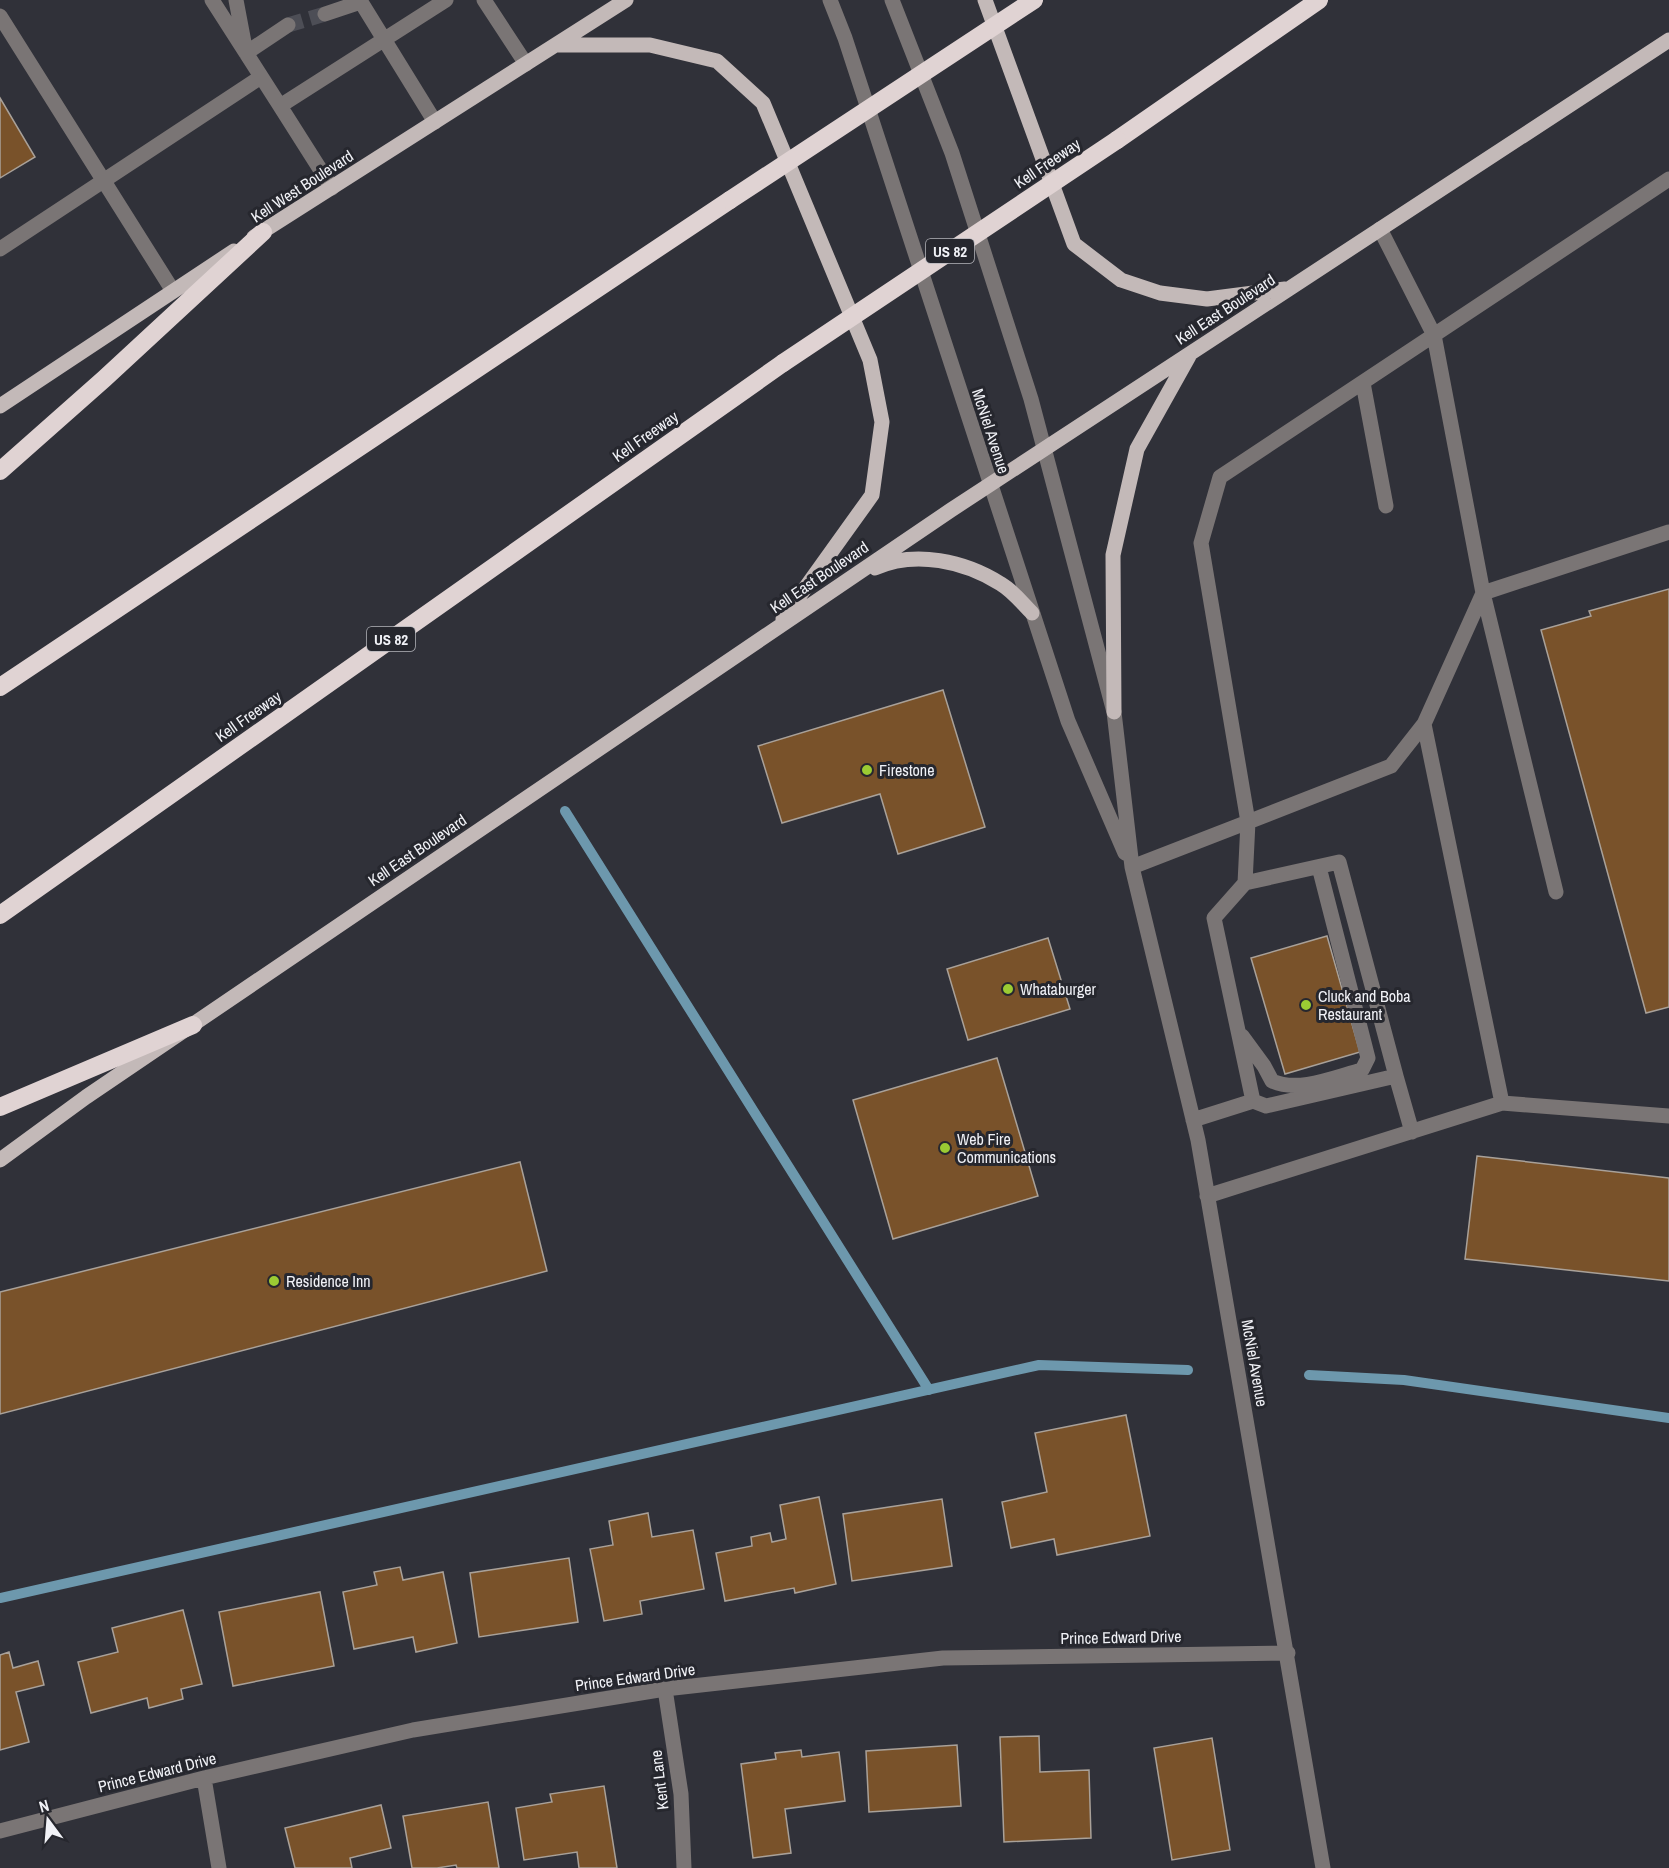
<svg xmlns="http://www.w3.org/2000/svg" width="1669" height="1868" font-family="'Archivo Narrow',sans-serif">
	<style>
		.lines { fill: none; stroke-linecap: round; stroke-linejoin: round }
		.stream { stroke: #6d98ad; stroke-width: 10 }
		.building { fill: #79522a; stroke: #a9a199; stroke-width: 1.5 }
		.minor-tunnel { stroke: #4d4e56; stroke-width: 15; stroke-dasharray: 15 8; stroke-linecap: butt }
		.minor { stroke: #7a7575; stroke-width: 15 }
		.major { stroke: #c3b9b8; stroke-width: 15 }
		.highway { stroke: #e0d3d3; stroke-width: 18 }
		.highway-bridge { stroke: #e0d3d3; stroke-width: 18 }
		.poi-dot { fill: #9bcb33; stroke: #26272e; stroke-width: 2 }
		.labels { text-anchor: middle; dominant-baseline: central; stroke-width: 6; stroke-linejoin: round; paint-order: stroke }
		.shield { fill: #26272e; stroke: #b4b5bb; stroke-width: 1.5 }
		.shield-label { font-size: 15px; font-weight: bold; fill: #f1f2f7 }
		.street-label { font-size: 16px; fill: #f1f2f7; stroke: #26272e }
		.poi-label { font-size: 16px; fill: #f1f2f7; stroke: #26272e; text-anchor: start }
	</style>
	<rect width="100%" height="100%" fill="#303139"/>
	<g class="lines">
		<path class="stream" d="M565,811L929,1390
			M1309,1375L1404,1380L1669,1418
			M0,1598L1039,1365L1188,1370"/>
	</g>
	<path class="building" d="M0,98L35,157L0,178Z
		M1669,589V1007L1646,1013L1541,630L1591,616L1589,611Z
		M943,690L985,827L898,854L880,794L782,823L758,746Z
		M1327,936L1360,1052L1285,1074L1251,958Z
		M1048,938L1070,1009L968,1040L947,969Z
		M997,1058L1038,1196L893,1239L853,1100Z
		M1477,1156L1669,1178V1281L1465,1259Z
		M520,1162L547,1271L0,1414V1292Z
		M1126,1415L1150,1536L1057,1555L1054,1539L1011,1548L1002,1502L1047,1492L1035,1433Z
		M819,1497L836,1584L795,1593L794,1588L725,1601L716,1553L752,1546L751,1537L770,1533L772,1542L786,1539L780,1505Z
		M942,1499L952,1566L852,1581L843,1514Z
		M648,1513L652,1537L693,1530L704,1589L640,1601L642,1614L604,1621L590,1549L613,1545L609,1521Z
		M569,1558L578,1622L479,1637L470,1573Z
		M400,1567L403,1580L443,1572L457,1643L416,1652L413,1637L354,1649L343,1592L377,1585L374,1572Z
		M320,1592L334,1666L233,1686L219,1612Z
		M183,1610L202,1684L181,1689L183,1699L149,1708L147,1698L91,1713L78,1662L118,1652L112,1628Z
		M9,1652L13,1668L38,1661L44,1685L16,1692L29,1742L0,1750V1655Z
		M1039,1736L1040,1772L1089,1770L1091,1838L1004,1842L1000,1737Z
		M1212,1738L1230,1850L1172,1860L1154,1748Z
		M957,1745L961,1806L869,1812L866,1751Z
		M801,1750L802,1757L839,1752L845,1801L785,1809L791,1853L753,1858L741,1764L776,1759L775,1753Z
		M604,1786L617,1868H579L577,1852L524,1860L516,1808L552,1802L550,1794Z
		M488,1802L499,1868H457L456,1865L437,1868H412L403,1816Z
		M381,1805L391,1848L350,1858L352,1868H295L285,1828Z"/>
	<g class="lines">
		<path class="minor-tunnel" d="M288,25L325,14"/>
		<path class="minor" d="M212,0L280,106
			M236,0L246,53L288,25
			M484,0L526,64
			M830,0L845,38L1068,721L1125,853
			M892,0L952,153L1031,399L1114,712L1132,867L1198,1140L1323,1868
			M361,2L435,122
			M325,14L361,2L360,0
			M0,16L173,291
			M332,188L280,106L446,0
			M1380,229L1434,335L1483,593L1556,892
			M0,249L261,77
			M1363,383L1386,506
			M1132,867L1248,822L1201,543L1220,477L1669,179
			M1245,883L1248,822L1391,766L1424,724L1483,593L1669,532
			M1242,1036L1264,1066L1272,1081C1299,1093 1335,1077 1362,1070L1368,1058L1319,867
			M1396,1076L1339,862L1245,883L1214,918L1253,1101L1266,1106L1396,1076L1412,1132
			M1502,1103L1669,1116
			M1193,1120L1253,1101
			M1207,1196L1502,1103L1424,724
			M665,1689L681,1794L684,1868
			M204,1778L219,1868
			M0,1831L204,1778L413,1730L665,1689L943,1658L1288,1653"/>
		<path class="major" d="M985,0L1074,244L1121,280L1160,293L1207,299L1285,289
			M556,45H650L717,61L763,103L870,360L882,422L872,495L783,619
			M254,237L626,0
			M0,406L234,251
			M875,568C915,550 965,561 1001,584C1013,591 1022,603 1032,613
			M1114,712L1113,555L1137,449L1189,356
			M0,1160L86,1097L951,510L1669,40"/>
		<path class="highway" d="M1117,140L1319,0
			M0,471L104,379L263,232
			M0,687L730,200
			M0,915L783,363
			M0,1107L193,1025"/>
		<path class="highway-bridge" d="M730,200L1034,0
			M783,363L1117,140"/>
	</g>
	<g class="poi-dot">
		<circle cx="867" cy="770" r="6"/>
		<circle cx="1008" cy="989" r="6"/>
		<circle cx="1306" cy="1005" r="6"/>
		<circle cx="945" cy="1148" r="6"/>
		<circle cx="274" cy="1281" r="6"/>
	</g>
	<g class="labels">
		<g class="shield">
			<rect x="926" y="239" width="48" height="24" rx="4.5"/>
			<rect x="367" y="627" width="48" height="24" rx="4.5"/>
		</g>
		<g class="shield-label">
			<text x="950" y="251">US 82</text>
			<text x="391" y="639">US 82</text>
		</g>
		<g class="street-label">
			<text transform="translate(1047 163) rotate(-34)">Kell Freeway</text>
			<text transform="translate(302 186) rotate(-33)">Kell West Boulevard</text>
			<text transform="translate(1225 309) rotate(-33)">Kell East Boulevard</text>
			<text transform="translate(991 431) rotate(72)">McNiel Avenue</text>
			<text transform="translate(645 436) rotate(-35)">Kell Freeway</text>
			<text transform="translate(819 577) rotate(-34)">Kell East Boulevard</text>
			<text transform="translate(248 716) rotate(-35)">Kell Freeway</text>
			<text transform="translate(417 850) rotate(-34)">Kell East Boulevard</text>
			<text transform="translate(1255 1363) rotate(80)">McNiel Avenue</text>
			<text transform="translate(1121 1637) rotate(-1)">Prince Edward Drive</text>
			<text transform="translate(635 1677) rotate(-8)">Prince Edward Drive</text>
			<text transform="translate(157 1772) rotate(-14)">Prince Edward Drive</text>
			<text transform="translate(659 1780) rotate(-97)">Kent Lane</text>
		</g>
		<g class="poi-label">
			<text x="879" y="770">Firestone</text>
			<text x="1020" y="989">Whataburger</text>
			<text x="1318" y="996">Cluck and Boba<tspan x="1318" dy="18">Restaurant</tspan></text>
			<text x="957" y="1139">Web Fire<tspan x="957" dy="18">Communications</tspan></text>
			<text x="286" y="1281">Residence Inn</text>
		</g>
	</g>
	<g transform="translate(48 1820) rotate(344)" stroke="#26272e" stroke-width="4.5" paint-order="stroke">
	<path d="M0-4.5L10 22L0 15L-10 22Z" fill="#f1f2f7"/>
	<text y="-9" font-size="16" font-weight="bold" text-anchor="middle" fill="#f1f2f7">N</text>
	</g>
</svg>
